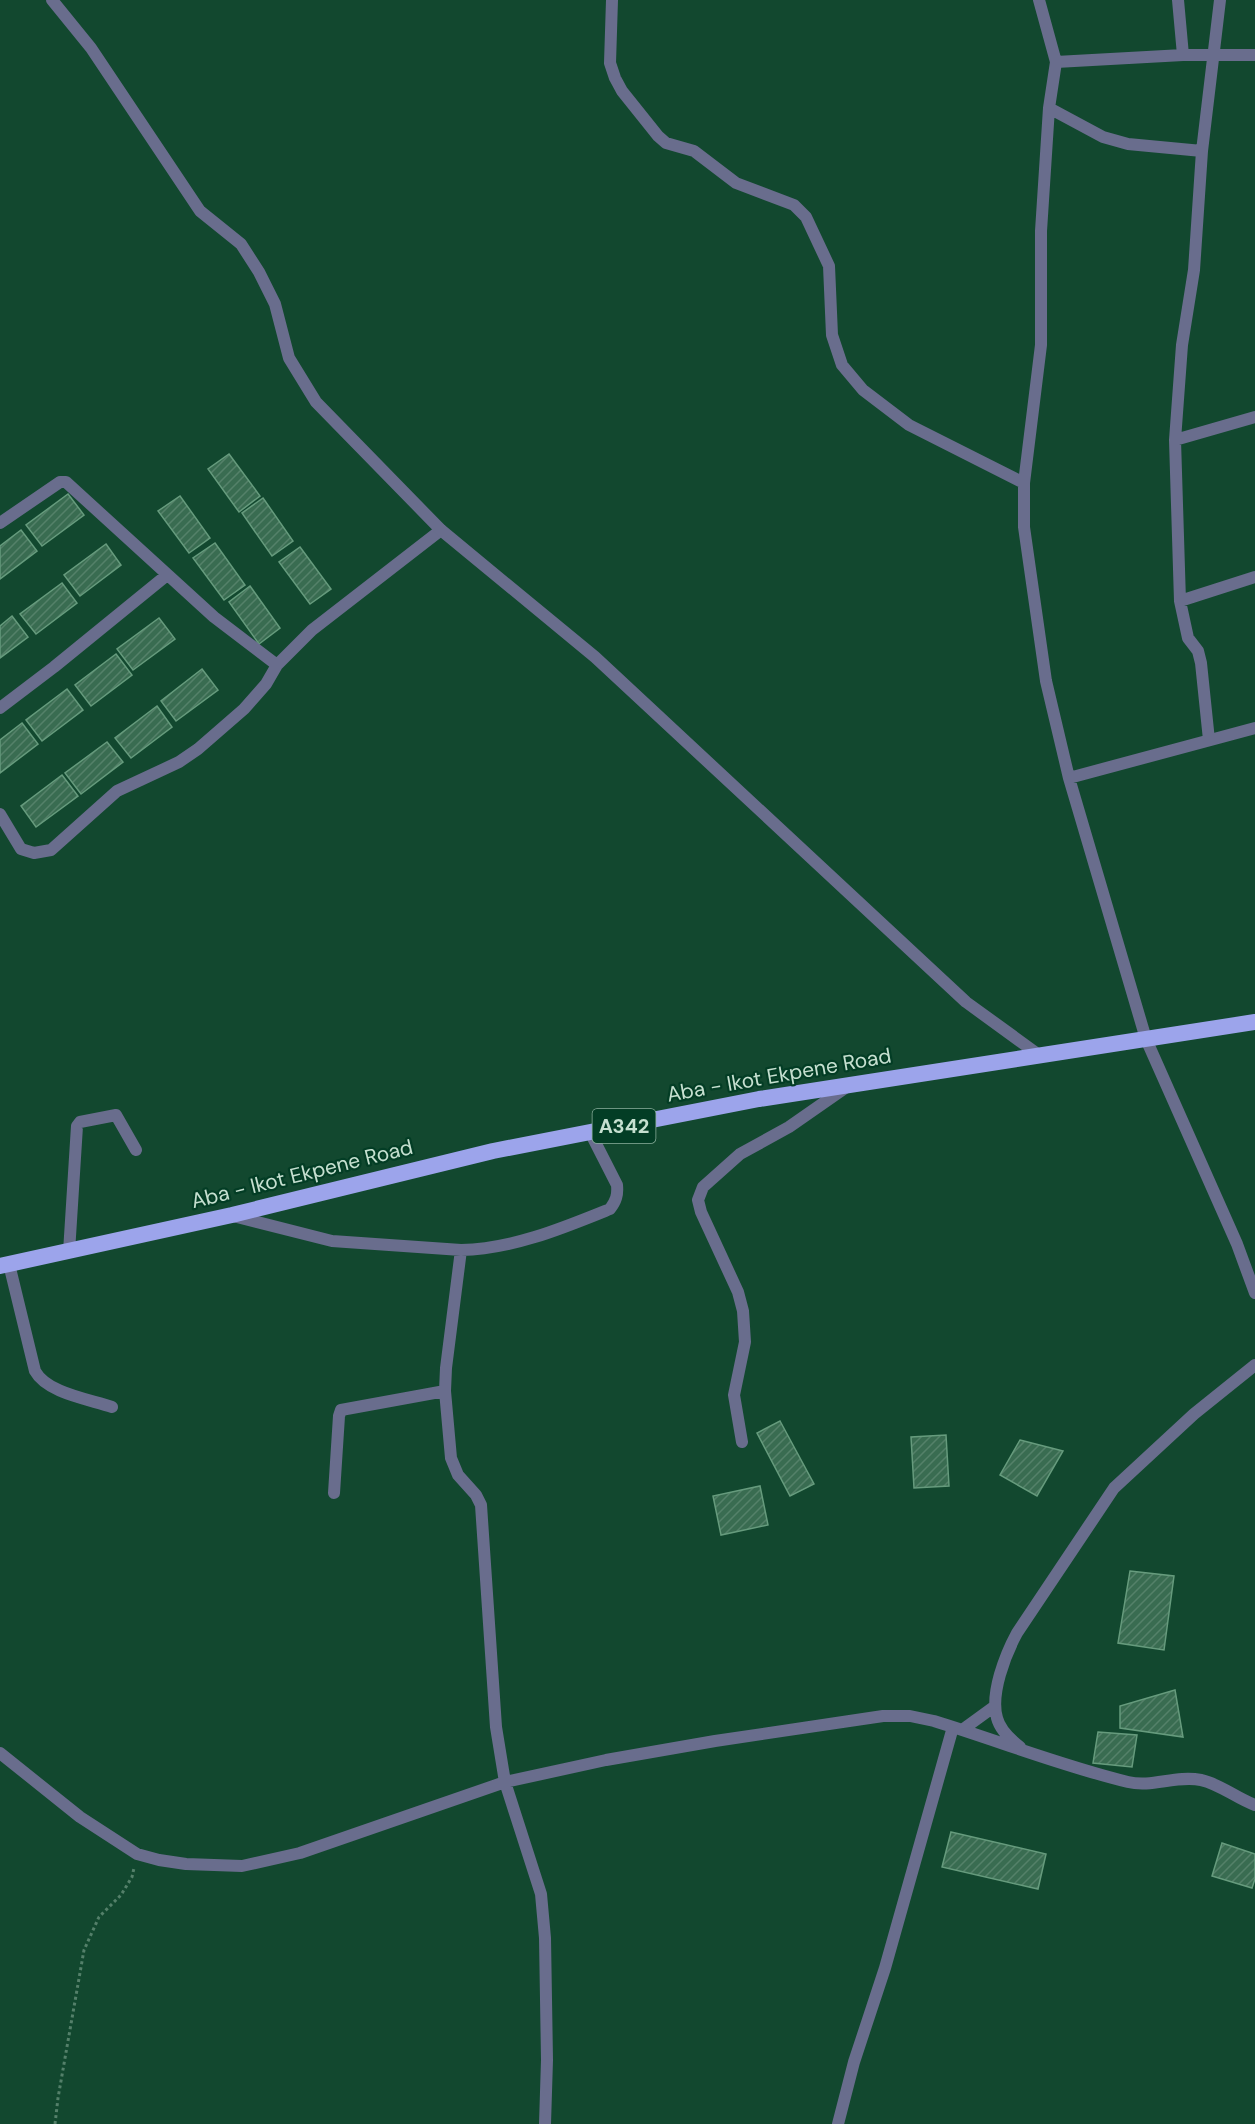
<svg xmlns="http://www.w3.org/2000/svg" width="1255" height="2124" font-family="'DM Sans',sans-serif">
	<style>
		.building { fill: url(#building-hatch); stroke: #669b7d; stroke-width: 1.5 }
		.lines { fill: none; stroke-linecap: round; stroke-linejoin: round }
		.path { stroke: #54806a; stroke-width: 3; stroke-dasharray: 3 3; stroke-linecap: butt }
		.minor { stroke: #696d8d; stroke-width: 12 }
		.tertiary { stroke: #696d8d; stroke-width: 12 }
		.trunk { stroke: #9ca4eb; stroke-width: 16 }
		.labels { text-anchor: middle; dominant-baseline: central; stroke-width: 4.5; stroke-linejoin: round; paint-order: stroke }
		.shield { fill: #033d25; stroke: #8caf9d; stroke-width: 1.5 }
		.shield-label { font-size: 20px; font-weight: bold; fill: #c6e0d0 }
		.street-label { font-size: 21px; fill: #c6e0d0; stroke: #033d25 }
	</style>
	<defs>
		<pattern id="building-hatch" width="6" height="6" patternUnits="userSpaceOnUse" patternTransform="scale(1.5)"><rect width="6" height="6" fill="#396c51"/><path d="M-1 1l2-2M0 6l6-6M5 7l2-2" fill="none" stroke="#548169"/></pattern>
	</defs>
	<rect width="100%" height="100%" fill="#12482f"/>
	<path class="building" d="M229,454L260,496L239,512L208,469Z
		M68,494L84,515L42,546L26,525Z
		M180,496L210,538L189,553L158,511Z
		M263,498L293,541L272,556L242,513Z
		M21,530L37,551L0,579V546Z
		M215,543L245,585L224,600L193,558Z
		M106,544L121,565L80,596L64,575Z
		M300,547L331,589L310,604L279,562Z
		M62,583L77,603L36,634L20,614Z
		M250,586L280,628L259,644L229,602Z
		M12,616L28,637L0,658V626Z
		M159,618L175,639L133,670L117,649Z
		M116,654L132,675L91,706L75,685Z
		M202,669L218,690L176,721L161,701Z
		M67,689L83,710L42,741L26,720Z
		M157,706L172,727L131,758L115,738Z
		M22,723L38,744L0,773V740Z
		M107,742L123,762L81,794L65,773Z
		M62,775L78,796L36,827L21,806Z
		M780,1421L814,1484L790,1496L757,1433Z
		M946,1435L949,1486L914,1488L911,1437Z
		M1020,1440L1063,1451L1037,1496L1000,1475Z
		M760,1486L768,1525L721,1535L713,1496Z
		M1130,1571L1174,1576L1164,1650L1118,1643Z
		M1175,1690L1183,1737L1120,1728V1706Z
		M1098,1732L1137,1735L1132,1767L1093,1763Z
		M951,1832L1046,1854L1038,1889L942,1867Z
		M1222,1843L1255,1854V1879L1252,1888L1212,1876Z"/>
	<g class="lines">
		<path class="path" d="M55,2124L58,2098L84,1950L99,1917L121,1895L132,1877L134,1868"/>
		<path class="minor" d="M612,0L610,63L615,78L622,91L658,136L666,143L694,151L736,183L794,205L806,217L829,266L832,335L842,365L863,390L909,425L1024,483
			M1039,0L1056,62L1049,108L1041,231V345L1024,483V527L1046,681L1069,778L1146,1039L1237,1244L1255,1293
			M1178,0L1183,55
			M1056,62L1183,55H1255
			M1049,108L1103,137L1128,144L1202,151
			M1175,440L1255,417
			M0,523L60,482H66L214,617L277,665
			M1180,601L1255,577
			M0,708L54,667L167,575
			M1209,740L1201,663L1198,651L1188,638L1180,601L1175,440L1182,345L1194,270L1202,151L1220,0
			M1069,778L1255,728
			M0,814L21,849L34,853L51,850L117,791L179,762L198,749L244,709L266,684L277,665L312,630L441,530
			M233,1216L332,1241L461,1250C513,1249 563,1228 610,1209C616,1201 618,1195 617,1185L590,1132
			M461,1250L446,1368L445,1391L451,1458L458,1475L476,1495L481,1505L496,1727L505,1782L541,1894L545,1938L547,2060L545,2124
			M69,1252L77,1126L80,1122L116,1115L136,1150
			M9,1264L35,1371C47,1393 88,1399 112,1407
			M742,1442L734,1395L745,1342L743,1311L738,1292L701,1212L698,1200L703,1187L740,1154L789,1127L845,1088
			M334,1493L339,1416L341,1410L445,1391
			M962,1730L995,1706
			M1020,1747C1011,1740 1000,1730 997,1718C990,1694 1005,1655 1017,1633L1114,1488L1194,1414L1255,1365
			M0,1753L80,1817L137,1854L159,1860L186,1864L242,1866L300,1853L505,1782L606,1760L715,1741L883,1716H910L934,1721C999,1741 1062,1766 1128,1782C1152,1788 1175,1775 1201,1780C1220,1784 1236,1798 1255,1805
			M838,2124L854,2062L885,1968L953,1727"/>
		<path class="tertiary" d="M52,0L91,48L200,211L241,244L259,272L275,304L289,358L316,402L441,530L595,657L966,1002L1039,1055"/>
		<path class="trunk" d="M0,1266L232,1215L493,1151L759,1099L1255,1022"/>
	</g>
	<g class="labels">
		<rect class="shield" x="592.5" y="1109" width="63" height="34" rx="4.5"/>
		<g class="shield-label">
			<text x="624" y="1126">A342</text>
		</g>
		<g class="street-label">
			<text transform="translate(779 1075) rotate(-10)">Aba - Ikot Ekpene Road</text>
			<text transform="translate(302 1174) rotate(-14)">Aba - Ikot Ekpene Road</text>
		</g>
	</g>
</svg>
